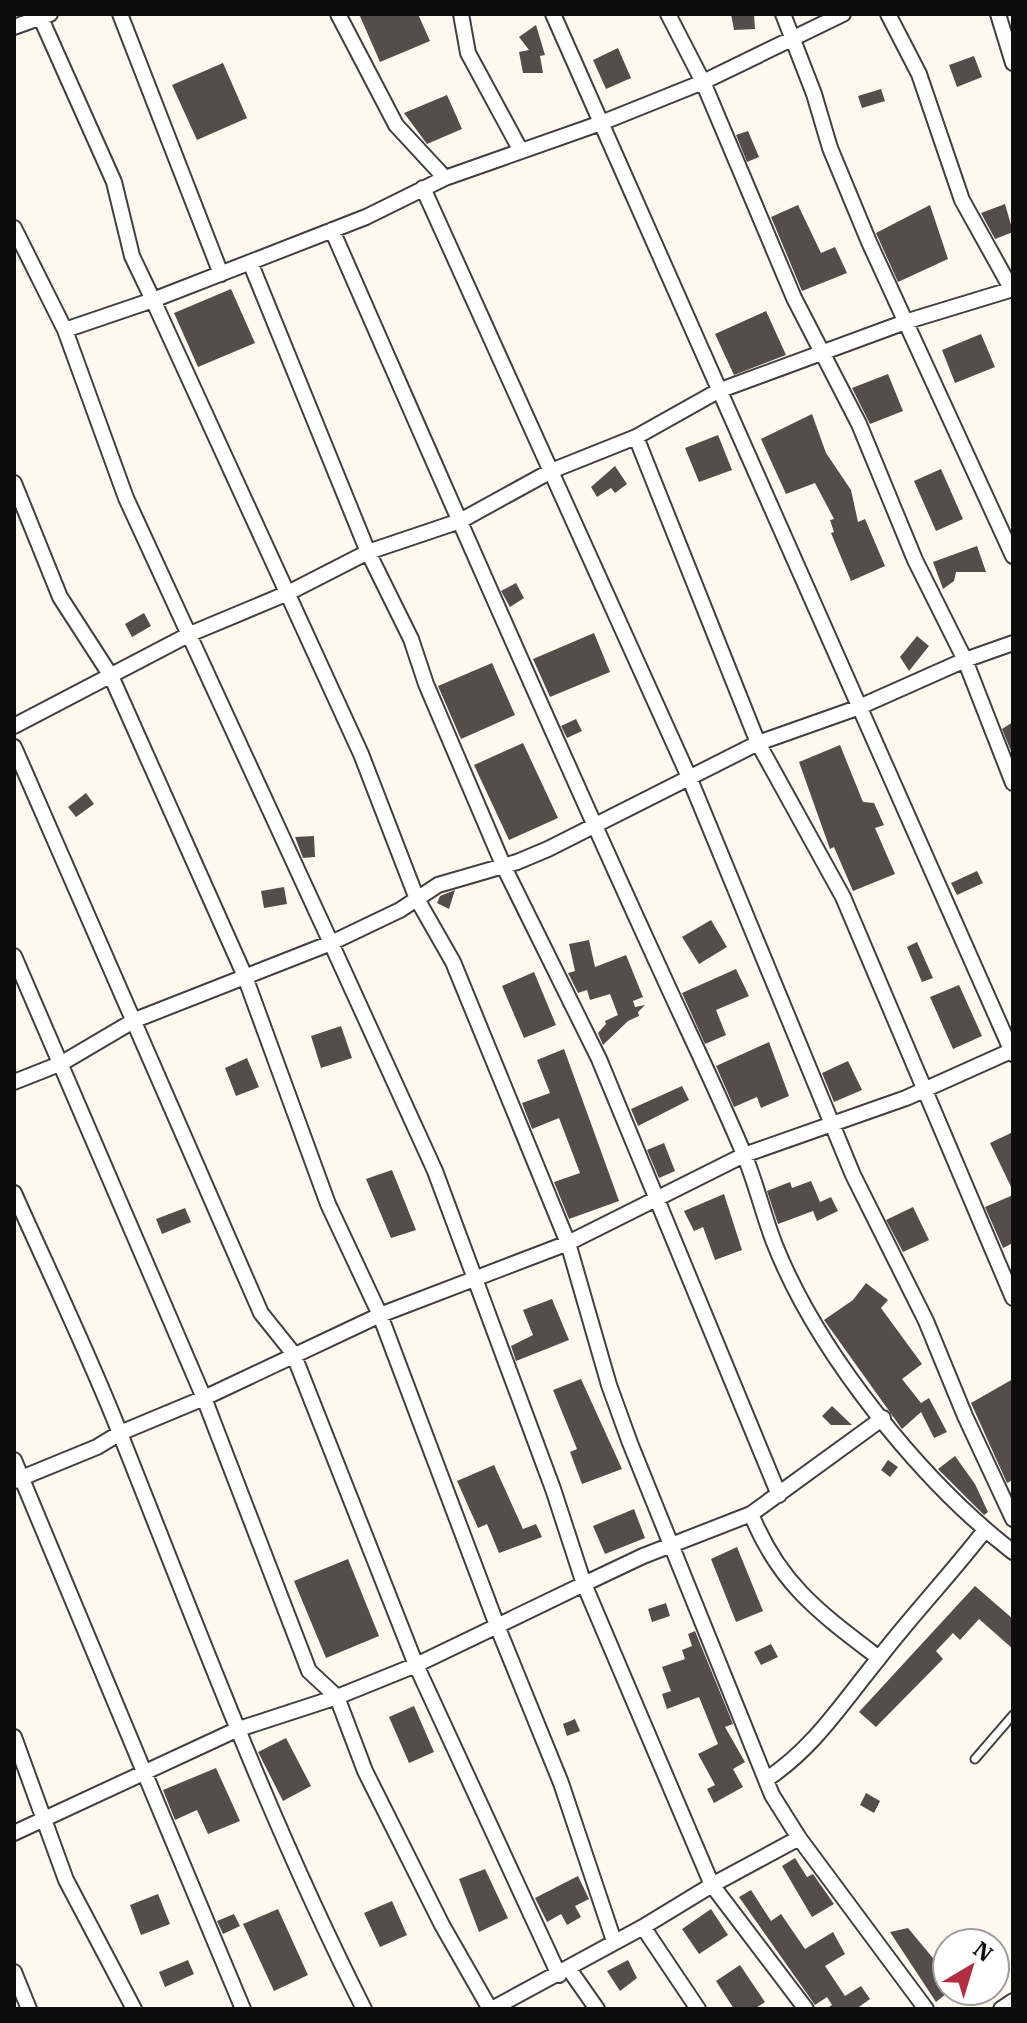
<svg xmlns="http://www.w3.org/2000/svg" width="1027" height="2023" font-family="'IBM Plex Serif',serif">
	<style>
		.building { fill: #554d4a }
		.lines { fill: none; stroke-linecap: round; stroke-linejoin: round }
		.service-casing { stroke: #404040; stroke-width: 11 }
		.minor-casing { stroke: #404040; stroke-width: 18 }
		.service { stroke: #fff; stroke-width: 7 }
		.minor { stroke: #fff; stroke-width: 14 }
	</style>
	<rect width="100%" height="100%" fill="#fef9ee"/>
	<path class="building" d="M359,14H418L430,41L380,62Z
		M731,14H754L755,29L734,30Z
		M536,25L545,55L540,56L543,73H523L519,52L529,50L519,37Z
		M618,48L631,78L606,89L593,60Z
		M974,56L982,77L957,87L949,65Z
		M223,63L247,118L197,140L172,85Z
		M881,89L885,101L862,108L858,96Z
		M447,95L462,129L427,144L404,113Z
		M748,131L759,157L747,162L736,135Z
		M1005,204L1013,232L995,239L981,213Z
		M798,205L821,253L835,247L847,273L802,291L771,217Z
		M930,205L948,259L898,282L876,233Z
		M231,289L255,343L198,367L174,313Z
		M766,311L786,355L734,375L715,334Z
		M981,334L995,367L955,383L942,350Z
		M888,374L903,411L870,424L852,388Z
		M812,414L826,453L851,490L858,522L865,519L885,566L851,581L831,533L834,532L830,520L834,519L815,483L786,494L761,439Z
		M718,435L732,470L699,482L685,448Z
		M615,466L627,484L615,493L611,488L597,497L591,487Z
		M941,469L963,519L936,531L914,481Z
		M977,546L986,572H956L954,581L943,589L933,562Z
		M516,583L524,598L510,607L501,591Z
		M144,613L151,626L132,637L125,624Z
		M594,633L610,672L550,697L533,659Z
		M917,636L929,646L909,671L900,657Z
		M492,663L515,715L461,739L438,686Z
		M576,719L582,731L567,738L561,726Z
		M1013,722V756L1002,729Z
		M523,743L558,818L509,840L474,765Z
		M840,745L863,802L874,803L884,825L875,828L895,874L853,891L834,847L830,849L799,762Z
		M86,793L94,804L76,817L68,807Z
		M314,836L315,857L303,858L295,837Z
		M977,871L983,883L957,895L951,883Z
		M284,887L287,904L264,908L261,891Z
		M455,890L449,909L437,903L440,896Z
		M711,920L727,947L699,964L682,937Z
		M589,940L595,967L626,955L643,997L633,1001L635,1007L645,1005L638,1012L639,1016L628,1021L603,1045L598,1033L606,1024L605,1021L618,1015L610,994L590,1000L587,990L578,993L568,973L575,971L569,944Z
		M917,942L933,978L922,982L907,947Z
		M736,969L749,996L716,1010L726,1035L705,1044L682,993Z
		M534,972L556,1025L524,1038L502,986Z
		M959,985L982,1036L953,1049L930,997Z
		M341,1026L352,1058L321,1068L311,1036Z
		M769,1042L789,1096L761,1108L757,1097L734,1107L716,1066Z
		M564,1049L619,1201L569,1219L554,1182L580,1173L559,1118L532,1129L522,1103L550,1093L537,1060Z
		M247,1058L259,1087L236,1096L225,1068Z
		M848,1061L862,1090L834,1102L822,1073Z
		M682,1086L689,1100L638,1126L631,1109Z
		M1013,1132V1191L990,1143Z
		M664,1143L675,1171L659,1178L647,1150Z
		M392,1170L416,1230L391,1238L366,1179Z
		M811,1181L820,1202L831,1197L838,1211L817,1221L813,1211L778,1224L767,1191L790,1182L792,1188Z
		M724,1194L742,1250L715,1260L703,1227L694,1231L684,1211Z
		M1013,1195V1243L1003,1248L985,1207Z
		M913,1207L929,1240L903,1252L886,1220Z
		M185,1208L191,1222L162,1234L156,1219Z
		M866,1283L888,1300L881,1308L922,1364L902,1379L921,1403L929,1398L947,1432L934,1438L921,1412L902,1429L824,1320L853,1300Z
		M552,1299L569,1340L516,1361L511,1346L533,1335L523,1310Z
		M581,1379L622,1469L582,1484L570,1452L577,1449L553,1390Z
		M1013,1379V1480L1007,1483L971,1403Z
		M832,1406L852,1425H831L822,1416Z
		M955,1456L975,1484L988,1512L984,1515L938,1469Z
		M888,1460L898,1467L890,1477L881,1470Z
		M494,1465L523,1529L536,1524L542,1537L499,1553L487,1524L478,1528L457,1481Z
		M634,1509L645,1538L605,1554L593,1526Z
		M737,1547L763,1611L736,1622L711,1559Z
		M348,1559L379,1636L326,1658L294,1581Z
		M975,1586L1013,1619V1649L979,1619L960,1640L953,1633L936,1651L943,1659L876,1727L859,1712Z
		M666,1603L670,1616L652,1622L648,1609Z
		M695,1631L733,1724L725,1727L745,1762L733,1769L743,1787L714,1803L707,1789L715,1785L698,1754L718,1744L699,1697L667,1709L662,1694L671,1691L662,1667L685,1659L682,1650L692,1646L688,1634Z
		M771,1644L778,1657L761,1665L754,1652Z
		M414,1706L434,1752L409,1763L389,1717Z
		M575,1719L580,1731L567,1736L563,1724Z
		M286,1738L311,1786L283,1801L258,1752Z
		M216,1768L240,1821L208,1834L197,1810L175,1820L163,1790Z
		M866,1793L880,1801L874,1813L860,1805Z
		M795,1858L807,1877L813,1874L834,1904L812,1917L782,1866Z
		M485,1869L508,1918L479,1932L459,1879Z
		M578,1876L589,1899L575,1906L581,1917L567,1925L561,1914L547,1922L535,1898Z
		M751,1890L771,1921L781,1914L805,1949L833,1932L845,1954L825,1966L845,1996L861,1986L870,1999L856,2009H826L832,2005L827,1997L815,2005L739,1897Z
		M158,1894L170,1924L141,1935L130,1905Z
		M392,1901L407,1935L380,1947L364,1913Z
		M278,1909L308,1975L274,1991L243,1924Z
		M711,1909L728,1935L699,1954L682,1929Z
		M234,1914L240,1926L223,1934L217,1921Z
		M908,1928L947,1975V1993L936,2002L890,1932Z
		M188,1960L194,1974L165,1987L159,1972Z
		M628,1960L637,1978L620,1991L607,1971Z
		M740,1965L765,2002L754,2009H734L716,1981Z"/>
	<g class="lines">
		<g class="service-casing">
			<path id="service" d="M975,1759L1013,1715"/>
		</g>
		<g class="minor-casing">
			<path id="minor" d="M39,14L114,182L132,256L153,300L366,217L445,178L601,123L703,82L794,298L859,424L915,560L965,660L1013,783
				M120,14L221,274
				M338,14L396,125L445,178
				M461,14L468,53L521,151
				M553,14L1013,1054
				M668,14L703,82L843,14
				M783,14L814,94L830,148L869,242L1013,556
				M888,14L919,74L962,200L1012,290
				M998,14L1013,63
				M14,27L50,14
				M423,188L689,777L853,1175L926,1321L965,1416L1013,1519
				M14,228L65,330L126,498L331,943L135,1020L62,1063L14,1082
				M332,230C440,476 547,723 659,967C687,1029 717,1090 743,1152C756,1182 763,1215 775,1245C818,1353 921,1481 1013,1552
				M250,262L368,552L411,639L426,684L504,867L599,1059L779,1495
				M65,330L153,300L361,754L417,899L453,962L568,1243L609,1385L630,1443L772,1795L799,1838L926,2009
				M636,437L758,743L843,897L1013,1298
				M14,483L60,597L111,676L244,974L328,1204L380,1315L498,1628L561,1783L614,1941
				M14,726L190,634L288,593L368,552L460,521L551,471L636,437L718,391L908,321L1013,289
				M14,747L261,1313L293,1353L416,1665L559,1975
				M14,956L204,1398L309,1671L337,1697L365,1771L442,1925L490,2009
				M14,1193C50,1274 89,1354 121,1436C198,1629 270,1823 364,2009
				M14,1460L243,2009
				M14,1481L97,1447L120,1433L204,1398L380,1315L568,1243L744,1155L906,1098L1013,1050
				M751,1514C780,1585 820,1613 879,1658
				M14,1737L66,1880L134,2009
				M767,1779C815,1747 843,1702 879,1658C913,1614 951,1574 985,1530
				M14,1833L236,1730L337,1697L416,1665L584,1584L553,1489L435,1171L331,943L400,910L438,885L517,862L548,849L758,743L857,708L965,660L1013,643
				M799,1838L712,1885L806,2009
				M569,1969L597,2009
				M14,1972L29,2009
				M492,2009L643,1927
				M698,2009L643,1927L712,1885L584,1584L643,1556L751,1514L883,1418
				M1001,2009L1013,2001"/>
		</g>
		<use href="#service" class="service"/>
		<use href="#minor" class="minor"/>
	</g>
	<rect width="1027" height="2023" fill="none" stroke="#0d0d0d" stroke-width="32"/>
	<g transform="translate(971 1967) rotate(38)"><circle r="38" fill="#ffffff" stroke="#9e9e9e" stroke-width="2"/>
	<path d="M0-6L14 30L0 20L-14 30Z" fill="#b42e42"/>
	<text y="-12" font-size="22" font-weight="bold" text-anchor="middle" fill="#0d0d0d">N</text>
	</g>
</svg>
